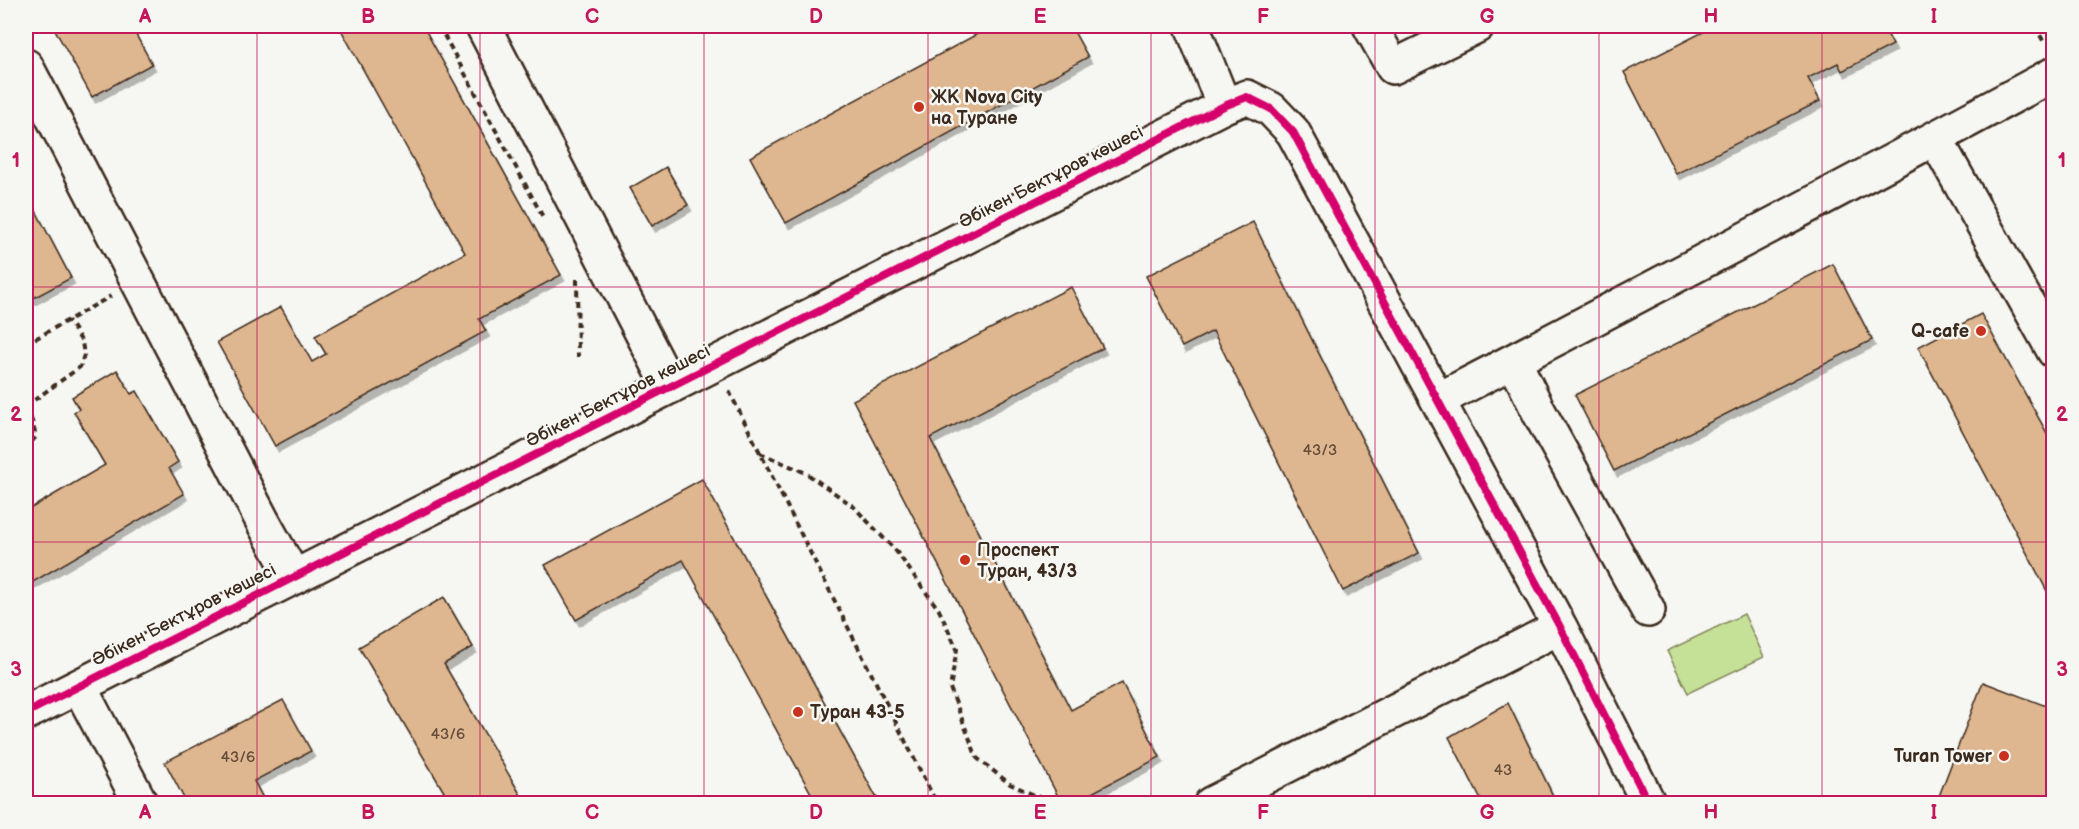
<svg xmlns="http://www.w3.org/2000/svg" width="2079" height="829" font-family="'Balsamiq Sans',sans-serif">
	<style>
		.green { fill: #c5e097; stroke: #80855a; stroke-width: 1.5 }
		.building { fill: #deb68f; stroke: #3b2a1e; stroke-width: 1.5; filter: url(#shadow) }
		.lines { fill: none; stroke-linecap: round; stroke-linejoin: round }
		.minor-casing { stroke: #3b2a1e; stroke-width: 38 }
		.path { stroke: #3b2a1e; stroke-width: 4; stroke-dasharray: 6 4.5; stroke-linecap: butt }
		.minor { stroke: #f6f6f2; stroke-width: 33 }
		.cycleway-casing { stroke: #f6f6f2; stroke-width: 11 }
		.cycleway { stroke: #d6006c; stroke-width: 8 }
		.grid { fill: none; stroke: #c2185b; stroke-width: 1.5; stroke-opacity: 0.55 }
		.poi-dot { fill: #c8321e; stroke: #f6f6f2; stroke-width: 2 }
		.labels { text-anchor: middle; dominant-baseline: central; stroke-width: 5; stroke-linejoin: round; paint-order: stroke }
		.number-label { font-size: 15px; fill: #644d3a }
		.poi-label { font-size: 18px; font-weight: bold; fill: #3b2a1e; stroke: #f6f6f2; text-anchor: start }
		.street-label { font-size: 18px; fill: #3b2a1e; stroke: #f6f6f2 }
		.neatline { fill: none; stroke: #c2185b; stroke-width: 2 }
		.grid-label { font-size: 20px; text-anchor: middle; font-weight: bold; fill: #c2185b }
	</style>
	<defs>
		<filter id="shadow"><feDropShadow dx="3.5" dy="6" stdDeviation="0" flood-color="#0004"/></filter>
	</defs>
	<rect width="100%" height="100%" fill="#f6f6f2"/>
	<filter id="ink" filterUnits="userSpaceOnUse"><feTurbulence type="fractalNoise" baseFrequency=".0167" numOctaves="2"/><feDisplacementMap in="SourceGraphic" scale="12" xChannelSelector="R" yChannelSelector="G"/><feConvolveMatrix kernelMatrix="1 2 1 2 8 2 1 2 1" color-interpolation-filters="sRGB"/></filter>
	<g filter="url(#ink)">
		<path class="green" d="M1744,614L1764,657L1688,693L1667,651Z"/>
		<path class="building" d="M53,26H131L152,64L92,97Z
			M339,26H423L561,275L479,319L486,331L275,446L217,342L281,307L312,362L326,354L315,336L465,253Z
			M992,26H1071L1088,57L786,223L750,157Z
			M1715,26H1883L1893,45L1842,71L1838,63L1808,78L1820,101L1676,174L1624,72Z
			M666,167L688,205L652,226L630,188Z
			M26,192L71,278L26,302Z
			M1253,222L1419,553L1343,591L1213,331L1182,347L1146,276Z
			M1833,264L1872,340L1614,471L1575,395Z
			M1071,287L1103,348L930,438L1071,710L1122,683L1160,757L1071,804H1062L853,400Z
			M1981,314L2054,446V588L2047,591L1918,347Z
			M117,370L131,394L137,391L178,462L169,468L184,494L26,586V511L105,465L74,412L79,409L72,397Z
			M702,479L880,804H817L683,560L576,620L545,565Z
			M444,597L473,647L444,664L526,804H451L359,647Z
			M1983,682L2054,709V804H1936Z
			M283,700L311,751L254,781L266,804H187L165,762Z
			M1508,703L1557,804H1483L1449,737Z"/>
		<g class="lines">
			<g class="minor-casing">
				<path id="minor" d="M483,26L670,387
					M1192,26L1224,106
					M1370,26L1393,67L1477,26
					M26,66L263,522L293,576
					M1935,138L2054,351
					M1514,361L1539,412L1648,610
					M1438,400C1644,293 1849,185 2054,74
					M79,686L141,804
					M26,713L1224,106L1247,97L1271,109L1293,132L1560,627L1649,804
					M1211,804L1560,627"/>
			</g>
			<path class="path" d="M439,26L543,217
				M2035,26L2045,44
				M577,279L578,357
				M26,344L111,296
				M729,391L937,804
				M26,406L80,367L84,355L82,342L68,320
				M26,408L32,421L36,437L26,448
				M760,453L806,473L853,506L896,551L939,610L957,649L950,688L977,758L1010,784L1039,797L1044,804"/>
			<use href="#minor" class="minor"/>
			<g class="cycleway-casing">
				<path id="cycleway" d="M26,713L1224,106L1247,97L1271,109L1293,132L1560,627L1649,804"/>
			</g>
			<use href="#cycleway" class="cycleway"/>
		</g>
	</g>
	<path class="grid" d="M257,26V804M480,26V804M704,26V804M928,26V804M1151,26V804M1375,26V804M1599,26V804M1822,26V804M26,287H2054M26,542H2054"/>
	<g class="poi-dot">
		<circle cx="919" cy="107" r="6"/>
		<circle cx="1981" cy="331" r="6"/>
		<circle cx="965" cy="560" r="6"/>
		<circle cx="798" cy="712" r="6"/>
		<circle cx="2004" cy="756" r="6"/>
	</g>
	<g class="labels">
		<g class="number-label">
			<text x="1320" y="450">43/3</text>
			<text x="448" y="734">43/6</text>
			<text x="238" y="757">43/6</text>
			<text x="1503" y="770">43</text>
		</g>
		<g class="poi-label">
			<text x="931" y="97">ЖК Nova City<tspan x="931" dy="21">на Туране</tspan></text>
			<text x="1969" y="331" text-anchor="end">Q-cafe</text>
			<text x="977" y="550">Проспект<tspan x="977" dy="21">Туран, 43/3</tspan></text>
			<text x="810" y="712">Туран 43-5</text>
			<text x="1992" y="756" text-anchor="end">Turan Tower</text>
		</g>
		<g class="street-label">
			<text transform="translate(1051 177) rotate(-27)">Әбікен Бектұров көшесі</text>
			<text transform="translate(618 396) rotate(-27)">Әбікен Бектұров көшесі</text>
			<text transform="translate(184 615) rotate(-27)">Әбікен Бектұров көшесі</text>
		</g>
	</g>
	<rect width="2079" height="829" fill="none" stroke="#f6f6f2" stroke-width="66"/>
	<rect x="33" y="33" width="2013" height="763" class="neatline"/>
	<g class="grid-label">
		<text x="145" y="23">A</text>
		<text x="368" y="23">B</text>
		<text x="592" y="23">C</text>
		<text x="816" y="23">D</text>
		<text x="1040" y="23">E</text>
		<text x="1263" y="23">F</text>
		<text x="1487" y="23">G</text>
		<text x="1711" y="23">H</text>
		<text x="1934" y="23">I</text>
		<text x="16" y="167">1</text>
		<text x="2062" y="167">1</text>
		<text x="16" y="421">2</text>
		<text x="2062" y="421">2</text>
		<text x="16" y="676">3</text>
		<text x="2062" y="676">3</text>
		<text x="145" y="819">A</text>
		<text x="368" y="819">B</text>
		<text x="592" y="819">C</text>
		<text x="816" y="819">D</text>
		<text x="1040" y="819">E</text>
		<text x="1263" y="819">F</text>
		<text x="1487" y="819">G</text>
		<text x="1711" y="819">H</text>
		<text x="1934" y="819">I</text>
	</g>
</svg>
